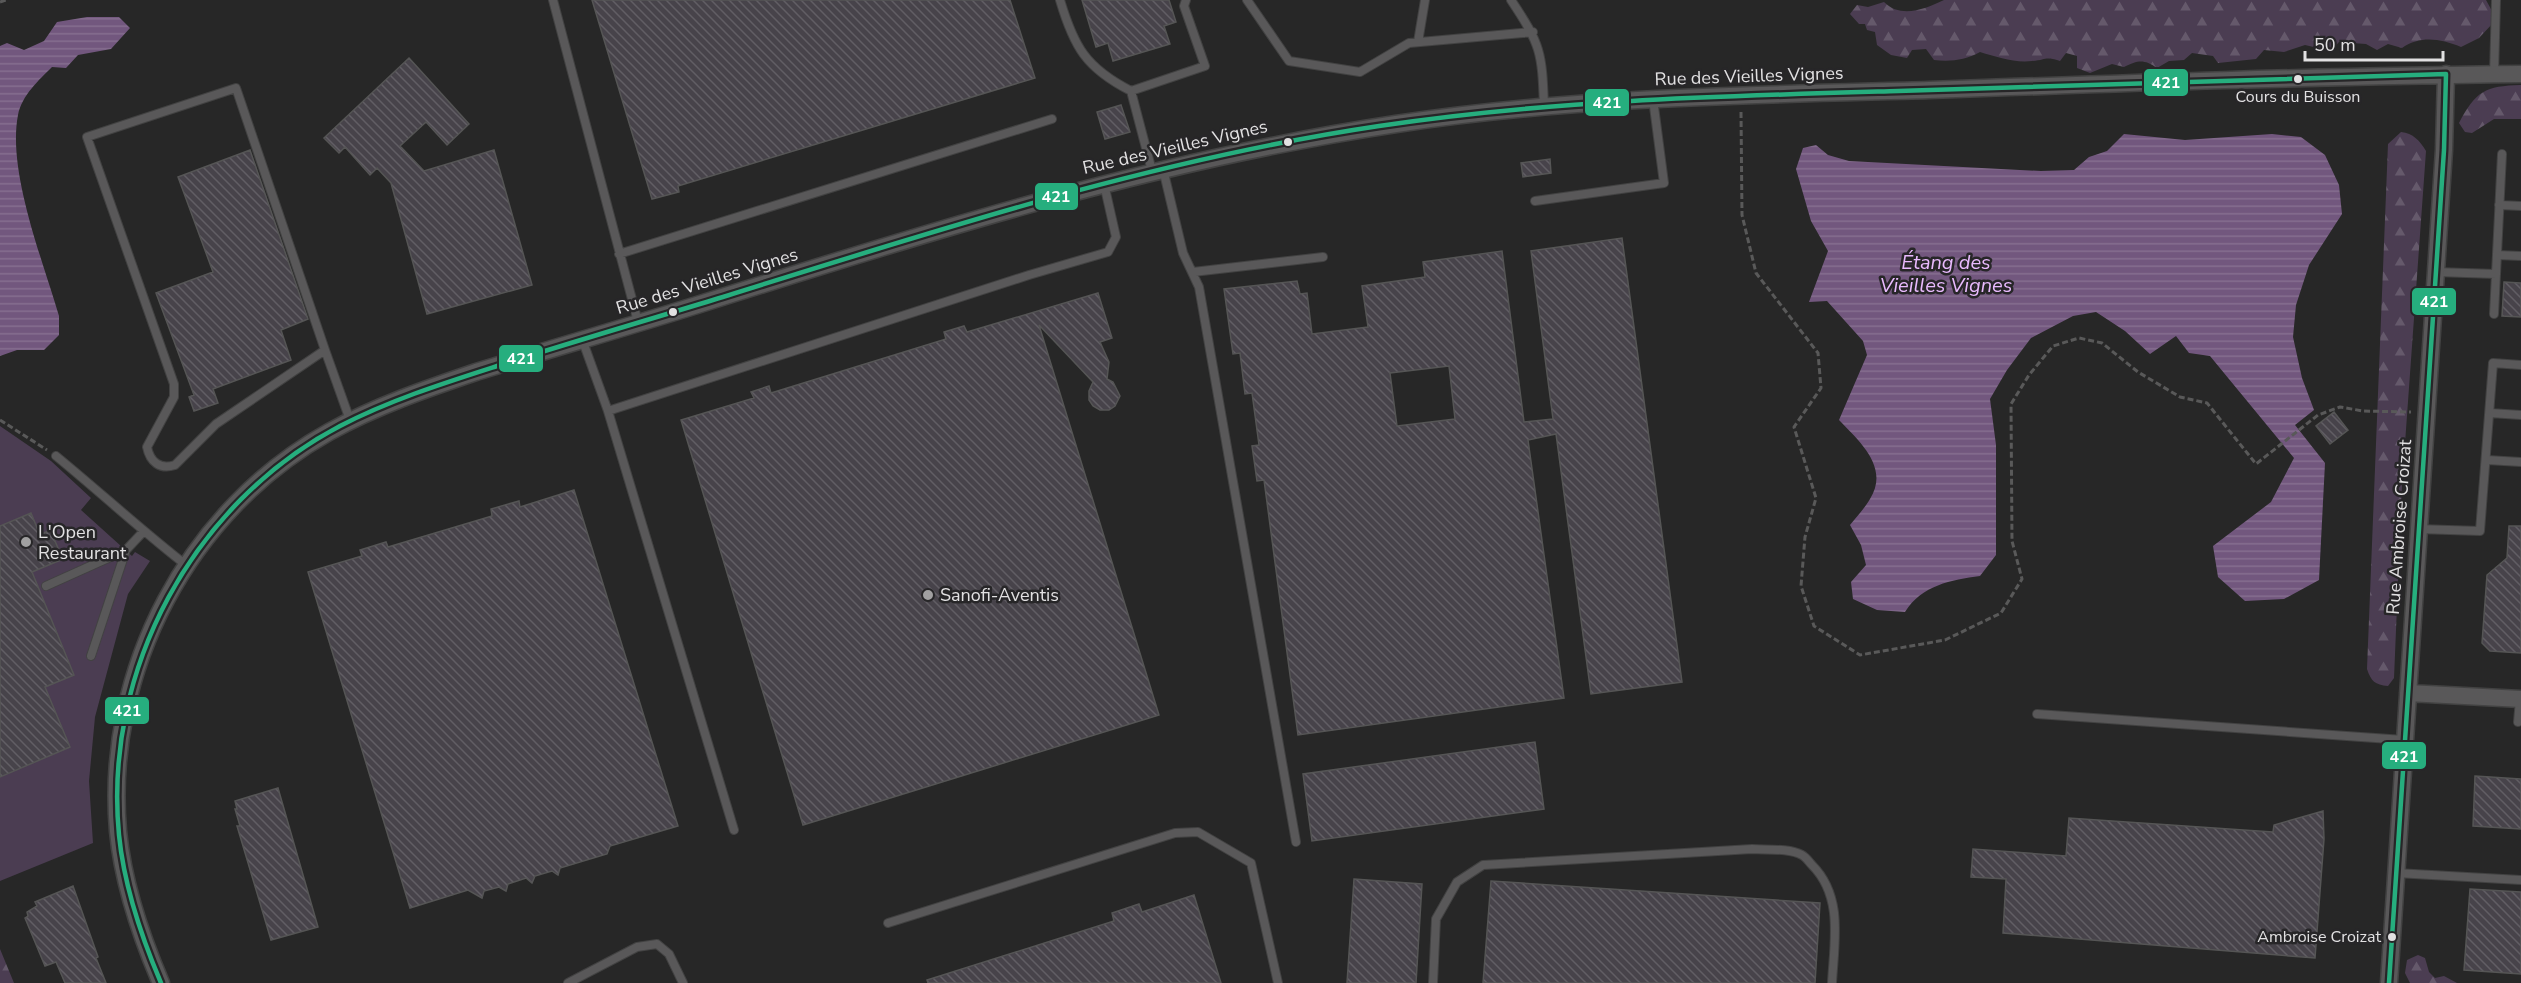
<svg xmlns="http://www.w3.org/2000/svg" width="2521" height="983" font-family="'Nunito Sans',sans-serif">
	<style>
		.forest { fill: url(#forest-firs) }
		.garden { fill: #4b3d52 }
		.water { fill: url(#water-rules) }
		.building { fill: url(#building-back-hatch); stroke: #555; stroke-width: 1.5; fill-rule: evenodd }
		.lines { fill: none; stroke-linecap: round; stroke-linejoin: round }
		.lane-casing { stroke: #424242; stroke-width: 10 }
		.street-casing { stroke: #424242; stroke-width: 19 }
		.path { stroke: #595959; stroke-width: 3; stroke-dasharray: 6 3; stroke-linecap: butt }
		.lane { stroke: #595859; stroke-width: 8 }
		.street { stroke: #595859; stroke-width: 16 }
		.bus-1-casing { stroke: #272628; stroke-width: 9 }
		.bus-1 { stroke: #26ae7e; stroke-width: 4.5 }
		.bus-dot { fill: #e2e1e2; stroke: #272628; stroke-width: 2 }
		.poi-dot { fill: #a1a0a1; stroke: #272628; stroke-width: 2 }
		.labels { text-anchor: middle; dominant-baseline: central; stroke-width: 5; stroke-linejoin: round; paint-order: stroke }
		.bus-label { font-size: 16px; fill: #e2e1e2; stroke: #272628 }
		.street-label { font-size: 18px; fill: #e2e1e2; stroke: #272628 }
		.poi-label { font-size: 18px; fill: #e2e1e2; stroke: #272628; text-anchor: start }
		.water-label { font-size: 20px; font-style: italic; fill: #e9bafe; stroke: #272628 }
		.line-badge { stroke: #272628; stroke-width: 2 }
		.badge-label { font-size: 16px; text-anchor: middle; font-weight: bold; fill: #fff }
	</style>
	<defs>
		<pattern id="forest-firs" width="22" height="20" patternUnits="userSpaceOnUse" patternTransform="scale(1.5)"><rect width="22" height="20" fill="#4b3d52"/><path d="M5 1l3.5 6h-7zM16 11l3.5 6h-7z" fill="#65596b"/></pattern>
		<pattern id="water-rules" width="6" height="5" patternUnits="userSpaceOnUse" patternTransform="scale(1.5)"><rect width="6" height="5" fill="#72577e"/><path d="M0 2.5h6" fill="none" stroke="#866f90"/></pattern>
		<pattern id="building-back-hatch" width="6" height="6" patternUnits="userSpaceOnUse" patternTransform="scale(1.5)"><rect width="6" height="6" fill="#47434a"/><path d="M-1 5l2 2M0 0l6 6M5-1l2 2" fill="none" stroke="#615e64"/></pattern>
	</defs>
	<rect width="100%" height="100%" fill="#272727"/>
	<path class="forest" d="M1944,0H2486L2492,11L2493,23L2479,38L2461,47C2441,39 2421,35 2402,48L2388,44L2377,50L2366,44L2339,42L2331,51L2305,45L2284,52L2264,50L2256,59L2218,63L2213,56L2192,53L2184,60L2169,61L2157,68C2144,59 2138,60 2124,67L2112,64L2090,73L2077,68V56L2066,53L2060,61C2044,56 2047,60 2032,61C2014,63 1997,57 1980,52C1965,60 1951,62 1934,60L1926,49L1912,50L1907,58L1891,55L1877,45L1875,32L1867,30L1865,24H1859L1850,14L1857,5L1868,7L1884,2C1901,19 1925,9 1944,0Z
		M2521,85V119H2494L2472,133L2465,132L2459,123C2476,91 2485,86 2521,85Z
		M2401,132C2413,133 2420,141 2426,151L2402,485L2394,678L2388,686C2375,685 2371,681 2367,669L2388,144Z
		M0,949L14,983H0Z
		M2418,955L2425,958L2429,972L2435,978L2444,976L2457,983H2410L2405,973L2407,960Z"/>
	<path class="garden" d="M0,426L51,461L91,498L81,510L132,556L135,552L150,561L128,594L95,717L89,781L93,843L0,881Z"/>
	<path class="water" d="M87,17H119L130,28L111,49L78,55L66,68L52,67C39,80 22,95 18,115C7,171 43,261 59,316V335L44,350H17L0,356V46L7,43L24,50L44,41L57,22Z
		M2124,134L2185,140L2272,134L2301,137L2325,155L2339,185L2342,214L2309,265L2296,305L2293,337L2302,378L2314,410L2295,425L2325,463L2319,580L2284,599L2245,601L2218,577L2213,546L2271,502L2294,458L2210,356L2189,353L2176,336L2150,354L2125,331L2096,312L2073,316L2031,338L2007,370L1990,399L1996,445V555L1980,576C1951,580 1922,585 1905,612L1877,610L1853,599L1851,582L1866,565L1861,545L1850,525C1857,516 1865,508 1870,499C1890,467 1859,441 1839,420L1867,355L1863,341L1827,301L1809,302L1828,251L1811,221L1796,169L1803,148L1816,145L1828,155L1849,161L2041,171L2074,170L2089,157L2107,151Z"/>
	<path class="building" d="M592,0H1010L1035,78L678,186L679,192L652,199Z
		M1082,0H1169L1176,22L1164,26L1170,44L1113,61L1108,43L1096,47Z
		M409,58L469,124L447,145L426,122L400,146L424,171L494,150L532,285L427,314L391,183L377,168L370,175L345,147L339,153L324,138Z
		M1121,105L1130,132L1105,139L1097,112Z
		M250,150L308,319L281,330L291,360L213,389L218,403L194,411L189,397L194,395L156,293L213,272L178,177Z
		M1550,159L1551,173L1523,177L1521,163Z
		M1622,238L1682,682L1591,694L1556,434L1528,440L1564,698L1298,735L1264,480L1257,481L1252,446L1259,445L1252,393L1245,394L1240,353L1233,354L1224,289L1297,281L1300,294L1307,293L1312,334L1368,327L1362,286L1425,277L1423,262L1502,251L1524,422L1553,419L1531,251ZM1449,366L1455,419L1397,426L1390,373Z
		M2504,282L2521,283V317L2502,316Z
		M1098,293L1112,338L1100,342L1109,362L1107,379L1113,382L1120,396L1115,406L1109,410H1100L1093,406L1089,400V391L1093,382L1039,325L1159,715L803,825L681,420L754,398L751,392L769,386L771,393L946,339L944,332L964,326L967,332Z
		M2334,412L2348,430L2330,444L2316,426Z
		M574,490L678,826L610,846L607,854L560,868L558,875L552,871L535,876L532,883L526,878L508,884L506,891L499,887L484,891L482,898L468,890L410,908L308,572L362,556L360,550L386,542L388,547L492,516L491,509L519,501L520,507Z
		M31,513L40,535L50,530L63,559L32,572L74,675L45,687L70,747L0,777V526Z
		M2509,526H2521V653L2490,651L2482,643L2487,575L2507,558Z
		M1535,742L1544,809L1312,841L1303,774Z
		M2475,776L2521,779V829L2473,826Z
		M278,788L318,927L271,940L237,826H240L235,809H237L235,801Z
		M2323,811L2324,839L2315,958L2003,933L2006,879L1971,877L1973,849L2066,856L2069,818L2273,832L2274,825Z
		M1354,879L1422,884L1416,983H1347Z
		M1491,881L1820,903L1815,983H1483Z
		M73,886L98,957L96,958L106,983H65L56,962L45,966L25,918L28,916L27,912L37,906L35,902Z
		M2470,889L2521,892V974L2464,970Z
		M1194,895L1221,983H928L927,980L1114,921L1112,913L1139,904L1142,912Z"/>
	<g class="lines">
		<g class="lane-casing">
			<path id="lane" d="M553,0L638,322
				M1060,0C1074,47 1086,68 1131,91L1205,66L1184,6L1186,0
				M1247,0L1289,61L1360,72L1409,43L1533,32
				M1511,0C1541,45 1542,52 1544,106
				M1418,42L1425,0
				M2494,75L2496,0
				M1131,91L1152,171
				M1163,169L1183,253L1199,287L1296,842
				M1535,201L1664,183L1653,99
				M2499,205L2521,206
				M619,254L1052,119
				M2497,255L2521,256
				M1193,272L1323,257
				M2436,272L2496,274
				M2494,314L2502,154
				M582,339L608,411L734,830
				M325,350L216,424L175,465C160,470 150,462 147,447L174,397V384L87,137L236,88L325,350L350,420
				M608,411L1029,275L1108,252L1116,237L1104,184
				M2490,413L2521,415
				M56,456C100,492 141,530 186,565
				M2487,460L2521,462
				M2418,529L2480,531L2493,363L2521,365
				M46,586L126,550
				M91,656L126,550L143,532
				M2037,714L2404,740
				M2518,722L2520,699
				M2396,873L2521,880
				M888,923L1175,833L1198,832L1251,863L1278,983
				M568,983L637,947L657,944L669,954L683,983
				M1433,983L1436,919L1457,882L1483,865L1752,849C1767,850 1789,848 1802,855C1806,857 1809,862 1812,865C1844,897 1834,943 1832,983"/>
		</g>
		<g class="street-casing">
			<path id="street" d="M2408,693L2521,699
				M161,983C140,934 123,884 118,831C104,670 189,510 329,432C376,406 426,389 476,372C550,349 624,328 697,305C927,232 1157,160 1396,124C1572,97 1751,95 1929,90C2126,83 2323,76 2521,74
				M2389,983L2444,150L2446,74"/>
		</g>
		<path class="path" d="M0,2L6,0
			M1741,112L1742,215L1756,273L1818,353L1821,388L1794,427L1816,498L1805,537L1801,586L1814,626L1860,655L1945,640L2001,613L2022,579L2012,541L2011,404L2029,375L2053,346L2079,338L2102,343L2138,372L2180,397L2207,403L2256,464L2318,415L2340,407L2363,411L2411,412
			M0,420L47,450"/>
		<use href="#lane" class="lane"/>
		<use href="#street" class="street"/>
		<g class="bus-1-casing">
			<path id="bus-1" d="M161,983C141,936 124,886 119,835C103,670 193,503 340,426C390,400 444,383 497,366C569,343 641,322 713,300C932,232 1150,160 1379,126C1552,100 1723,96 1898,91C2080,85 2263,80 2446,74
				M2389,983L2444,150L2446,74"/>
		</g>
		<use href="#bus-1" class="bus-1"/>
	</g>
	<g class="bus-dot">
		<circle cx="2298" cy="79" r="5"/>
		<circle cx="1288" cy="142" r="5"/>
		<circle cx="673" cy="312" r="5"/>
		<circle cx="2392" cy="937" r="5"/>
	</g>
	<g class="poi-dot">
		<circle cx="26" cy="542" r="6"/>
		<circle cx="928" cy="595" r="6"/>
	</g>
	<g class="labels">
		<g class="bus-label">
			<text x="2298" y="97">Cours du Buisson</text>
			<text x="2381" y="937" text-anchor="end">Ambroise Croizat</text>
		</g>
		<g class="street-label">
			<text transform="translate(1749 76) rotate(-2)">Rue des Vieilles Vignes</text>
			<text transform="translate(1175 147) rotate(-13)">Rue des Vieilles Vignes</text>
			<text transform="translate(707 281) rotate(-17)">Rue des Vieilles Vignes</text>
			<text transform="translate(2399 527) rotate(-86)">Rue Ambroise Croizat</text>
		</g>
		<g class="poi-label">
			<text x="38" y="532">L'Open<tspan x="38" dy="21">Restaurant</tspan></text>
			<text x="940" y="595">Sanofi-Aventis</text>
		</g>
		<g class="water-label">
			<text x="1946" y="262">Étang des<tspan x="1946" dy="23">Vieilles Vignes</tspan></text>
		</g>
	</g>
	<g class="line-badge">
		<rect x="2143" y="68" width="46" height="29" rx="6" fill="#26ae7e"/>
		<rect x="1584" y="88" width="46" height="29" rx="6" fill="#26ae7e"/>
		<rect x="1034" y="182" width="45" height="29" rx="6" fill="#26ae7e"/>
		<rect x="2411" y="287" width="46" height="29" rx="6" fill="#26ae7e"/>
		<rect x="498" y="344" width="46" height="29" rx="6" fill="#26ae7e"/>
		<rect x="104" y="696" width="46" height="29" rx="6" fill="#26ae7e"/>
		<rect x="2381" y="741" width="46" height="29" rx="6" fill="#26ae7e"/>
	</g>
	<g class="badge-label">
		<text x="2166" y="88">421</text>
		<text x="1607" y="108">421</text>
		<text x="1056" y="202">421</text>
		<text x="2434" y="307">421</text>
		<text x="521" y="364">421</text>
		<text x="127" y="716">421</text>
		<text x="2404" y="762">421</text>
	</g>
	<path d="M2305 51v9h138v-9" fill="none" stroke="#e2e1e2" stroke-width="3"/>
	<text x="2314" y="51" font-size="18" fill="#e2e1e2" stroke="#272628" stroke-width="4.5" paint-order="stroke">50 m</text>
</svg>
